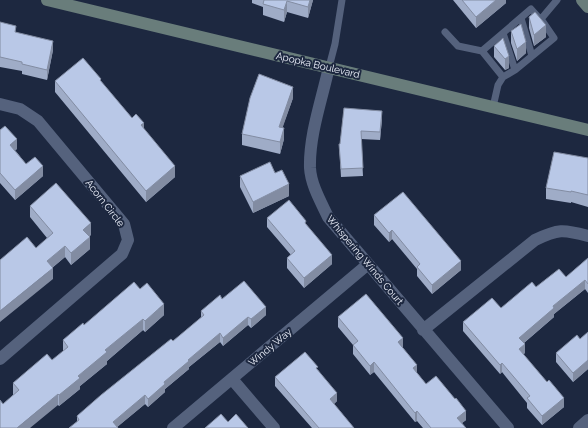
<svg xmlns="http://www.w3.org/2000/svg" width="588" height="428" font-family="Raleway,sans-serif">
	<style>
		.lines { fill: none; stroke-linecap: round; stroke-linejoin: round }
		.lane { stroke: #55627d; stroke-width: 7 }
		.street { stroke: #55627d; stroke-width: 12 }
		.secondary { stroke: #697d7b; stroke-width: 12 }
		.wall { fill: #9facc7 }
		.shaded-wall { fill: #828ca2 }
		.building { fill: #b9c8e7; stroke: #828ca2 }
		.labels { text-anchor: middle; dominant-baseline: central; stroke-width: 4; stroke-linejoin: round; paint-order: stroke }
		.street-label { font-size: 10px; fill: #eff3fd; stroke: #1d2840 }
	</style>
	<rect width="100%" height="100%" fill="#1d2840"/>
	<g class="lines">
		<path class="lane" d="M521,18L532,56
			M445,32L458,46L482,51
			M503,33L515,70
			M329,67L335,44L342,0
			M503,77L482,51L531,9L540,19
			M493,107L498,85L503,77L515,70L554,38L541,19L557,0"/>
		<path class="street" d="M329,67C322,99 309,135 310,168C311,185 321,202 328,217L508,428
			M0,104L20,109L38,121L124,224L128,240L122,254L0,359
			M423,330L535,240C558,229 563,229 588,236
			M232,379L274,428
			M173,428L367,265
			M579,428L588,420"/>
		<path class="secondary" d="M47,0L588,130
			M582,0L588,7"/>
	</g>
	<path class="wall" d="M252,0H313L308,18L287,12L284,22L263,15V7L252,3Z
		M453,0H506V3L476,28Z
		M529,17L546,37L534,46L529,28Z
		M0,22L16,32L53,50L47,80L22,74V71L0,67Z
		M511,31L526,53L517,61L511,43Z
		M494,46L509,56V68L505,70L494,57Z
		M55,81L101,82L132,118L144,129L175,177L146,202L55,92Z
		M293,98L282,128L284,139L280,154L242,145V134Z
		M344,108L382,119L380,140L361,139L363,176L341,177L339,144H340Z
		M0,130L17,149L15,150L26,164L43,176L15,200L0,183Z
		M588,158V207L571,202V203L546,199V188Z
		M275,173L289,196L253,213L240,187V176Z
		M30,206L91,235L89,236L90,249L71,265L65,257L52,268L53,279L36,248L47,238L30,217Z
		M374,215L461,270L432,294L417,276V269L392,239L389,242L374,225Z
		M267,218L306,225L332,264L304,288L287,268V258L291,255L267,227Z
		M588,258V293L585,289L554,314V317L524,343L525,353L523,354L564,407L542,425L527,408V403L502,372L500,374L463,331V322L501,308L536,287L566,277Z
		M140,289L164,315L145,332L143,330L107,361V364L80,386V389L59,406L58,405L3,404L13,395V383L52,360L63,352V340L84,325Z
		M222,299L266,315L251,328L248,325L223,346L220,342L189,367V369L165,389V392L148,407L145,404L117,427L77,422V416L173,341L201,318V311Z
		M338,317L403,348L417,373L426,384L466,420L462,423L466,428H423L417,421L415,422L374,372L370,375L353,354V345L338,327Z
		M588,332V369L573,382L556,362V353L580,339Z
		M318,370L337,401L334,404L354,428H312L275,386V377Z"/>
	<path class="shaded-wall" d="M310,0H313L308,18V7Z
		M496,0H506V3L476,28V17Z
		M287,1V12L284,22V10Z
		M546,25V37L534,46V35Z
		M53,41V50L47,80V70Z
		M526,42V53L517,61V49Z
		M509,56V68L505,70V59Z
		M293,87V98L279,138V127Z
		M382,111V119L380,140V132Z
		M144,123V134L141,125Z
		M284,128V139L280,154V142Z
		M17,139V149L10,154V145Z
		M43,166V176L15,200V190Z
		M175,166V177L146,202V191Z
		M289,184V196L253,213V202Z
		M91,223V235L83,241V230Z
		M392,230V239L389,242V233Z
		M90,237V249L71,265V253Z
		M65,246V257L47,272V261Z
		M332,255V264L304,288V278Z
		M461,261V270L432,294V285Z
		M53,268V279L0,322V311Z
		M585,280V289L554,314V317L519,347V338L553,306Z
		M164,304V315L145,332V321Z
		M266,307V315L251,328V319Z
		M248,317V325L223,346V338Z
		M143,319V330L107,361V364L80,386V389L59,406V395L105,350Z
		M220,333V342L189,367V369L165,389V392L148,407V399L164,382L188,360Z
		M403,338V348L398,342Z
		M525,344V353L519,358V349Z
		M588,360V369L573,382V373Z
		M374,362V372L370,375V366Z
		M502,363V372L500,374V365Z
		M417,365V374L413,368Z
		M337,393V401L330,407V399Z
		M58,394V405L30,428H17Z
		M145,395V404L116,428L113,422Z
		M564,398V407L542,425V416Z
		M417,411V421L415,422V413Z
		M466,411V420L457,427V418Z"/>
	<path class="building" d="M264,0H310L308,7L287,1L284,10L263,4Z
		M462,0H496L476,17Z
		M535,12L546,25L534,35L529,17Z
		M0,22L16,26L15,32L53,41L47,70L22,64V62L0,57Z
		M521,24L526,42L517,49L511,31Z
		M503,38L509,56L505,59L494,46Z
		M83,58L101,79L100,80L132,118L136,114L144,123L141,125L175,166L146,191L55,81Z
		M259,74L293,87L279,127L284,128L280,142L242,134L250,98Z
		M344,108L382,111L380,132L361,131L363,168L341,169L339,144H340Z
		M5,126L17,139L10,145L26,164L35,157L43,166L15,190L0,173V130Z
		M554,152L588,158V195L571,191V192L546,188Z
		M270,162L275,173L282,170L289,184L253,202L240,176Z
		M56,183L91,223L83,230L90,237L71,253L65,246L47,261L53,268L0,311V260L27,237L36,248L53,233L30,206Z
		M403,192L461,261L432,285L417,267L420,264L392,230L389,233L374,215Z
		M289,200L306,221L305,223L332,255L304,278L287,258L295,251L267,218Z
		M588,258V284L585,280L553,306L554,308L519,338L525,344L519,349L547,382L549,380L564,398L542,416L527,398L530,396L502,363L500,365L463,322L492,298L501,308L532,282L536,287L559,269L566,277Z
		M244,281L266,307L251,319L248,317L223,338L220,333L188,360L189,361L164,382L165,384L148,399L145,395L113,422L118,428H69L79,420L77,416L101,395L171,339L173,341L204,315L201,311L220,295L222,299Z
		M134,282L140,289L147,283L164,304L145,321L143,319L105,350L107,352L78,376L80,378L59,395L58,394L17,428H0V400L3,404L19,390L13,383L47,354L52,360L68,347L63,340L83,323L84,325Z
		M366,294L403,338L398,342L417,365L413,368L426,384L436,376L455,399L456,398L466,411L457,418L466,428H431L417,411L415,413L374,362L370,366L353,345L358,341L338,317Z
		M588,332V360L573,373L556,353L577,335L580,339Z
		M305,352L318,367L316,368L337,393L330,399L354,428H319L275,377Z
		M221,414L228,422L236,414L248,428H205Z"/>
	<g class="labels">
		<g class="street-label">
			<text transform="translate(318 65) rotate(13)">Apopka Boulevard</text>
			<text transform="translate(105 203) rotate(52)">Acorn Circle</text>
			<text transform="translate(365 260) rotate(50)">Whispering Winds Court</text>
			<text transform="translate(270 347) rotate(-40)">Windy Way</text>
		</g>
	</g>
</svg>
